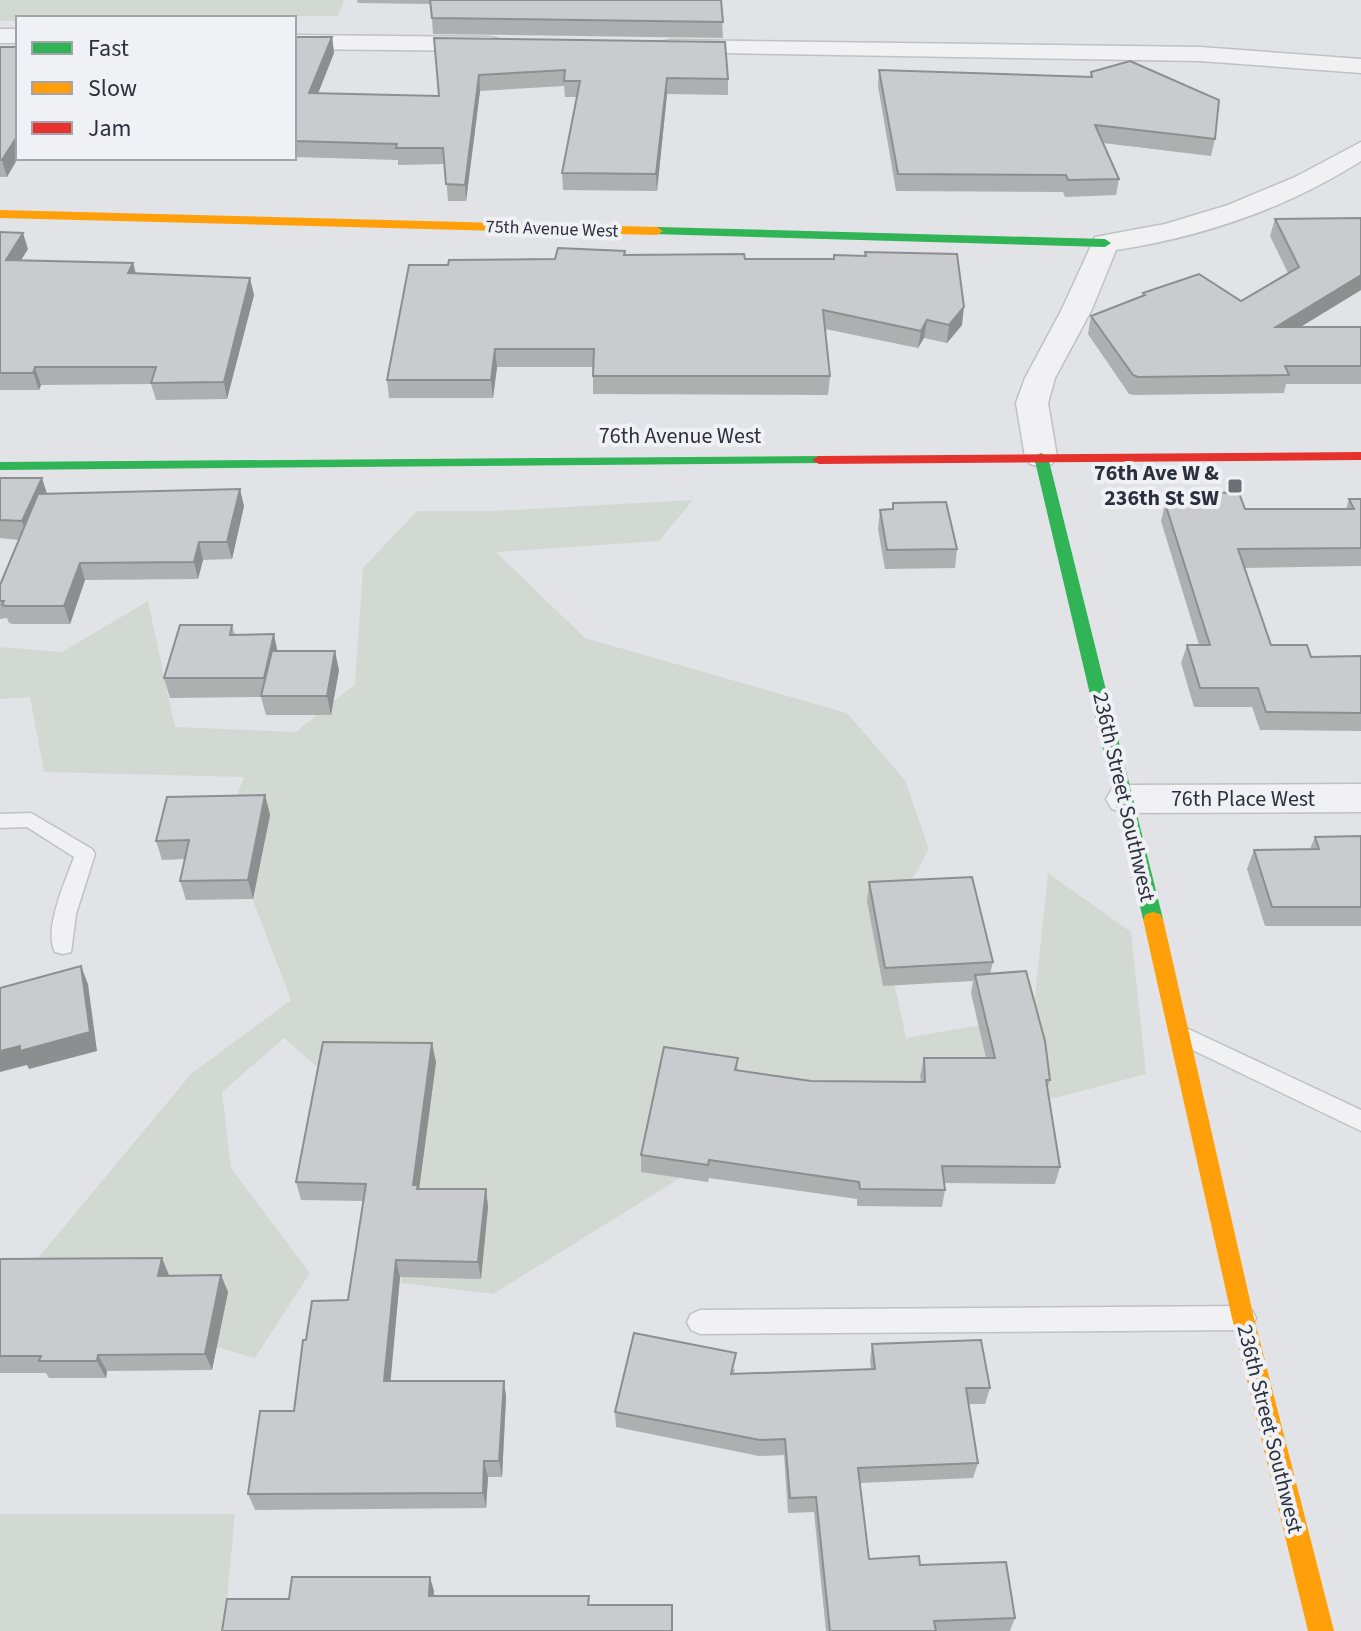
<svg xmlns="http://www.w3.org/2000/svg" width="1361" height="1631" font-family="'Source Sans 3',sans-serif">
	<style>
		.green { fill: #d2d9d2 }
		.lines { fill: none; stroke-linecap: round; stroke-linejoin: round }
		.lane-casing { stroke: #c0c1c4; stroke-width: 3 }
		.street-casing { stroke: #c0c1c4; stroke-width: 3 }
		.lane { fill: #f1f1f3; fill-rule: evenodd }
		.street { fill: #f1f1f3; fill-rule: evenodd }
		.fast { fill: #30b455; fill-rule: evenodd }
		.slow { fill: #ff9f0a; fill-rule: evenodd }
		.jam { fill: #e5322d; fill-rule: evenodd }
		.wall { fill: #aeafb1 }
		.shaded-wall { fill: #8d8e90 }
		.building { fill: #cacbce; stroke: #8d8e90; stroke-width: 2 }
		.poi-dot { fill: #6b6f78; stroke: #f0f1f5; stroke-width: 3 }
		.labels { text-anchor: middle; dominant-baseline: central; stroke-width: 8; stroke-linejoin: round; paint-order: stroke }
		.far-street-label { font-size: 18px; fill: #2b303d; stroke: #f0f1f5 }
		.street-label { font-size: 22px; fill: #2b303d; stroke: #f0f1f5 }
		.poi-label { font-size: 22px; font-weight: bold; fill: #2b303d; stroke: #f0f1f5; text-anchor: end }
	</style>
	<rect width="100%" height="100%" fill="#e2e3e6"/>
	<path class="green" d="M0,0H344L338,16L18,18V21H0Z
		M693,500L659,541L496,552L585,638L847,713L905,780L929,849L883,931L906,1038L1033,1016L1048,873L1131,932L1146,1074L1032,1104L732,1146L493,1294L401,1283L408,1146L284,1038L222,1092L231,1168L310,1273L255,1358L13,1288L191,1074L291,1000L225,827L244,777L44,772L30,697L0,699V647L62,652L148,601L175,727L296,732L355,684L363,568L417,511H494Z
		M0,1514H235L224,1631H0Z"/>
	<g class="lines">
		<g class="lane-casing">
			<path id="lane" d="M31,813L92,849L95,854L76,914L71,952L63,954L55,952C43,929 66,880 74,857L27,827L0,828V814Z
				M1182,1026L1361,1110V1131L1174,1041L1171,1035L1174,1029Z
				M1243,1306L1252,1310L1256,1318L1252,1326L1243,1330L700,1334L691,1330L687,1322L691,1314L700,1310Z"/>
		</g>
		<g class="street-casing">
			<path id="street" d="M0,29H18V43H0Z
				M294,35L490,37L498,39L502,44L498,49L490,51L294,49Z
				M670,40L1200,47L1361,59V73L1200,61L662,52L658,47L662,42Z
				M1361,142V161C1287,208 1202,237 1116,250L1092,309L1055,378L1048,403L1057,457L1052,464L1041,467L1030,464L1025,457L1016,403L1025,378L1062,309L1095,237L1165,224L1228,205L1295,177Z
				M1361,784V812L1126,813L1112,809L1106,799L1112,789L1126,785Z"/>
		</g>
		<use href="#lane" class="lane"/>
		<use href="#street" class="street"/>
		<path class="fast" d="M657,227L1105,239L1111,243L1105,247L653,234L651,231Z
			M1041,453L1048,457L1163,919L1160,924H1146L1143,919L1034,457Z
			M819,456L826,460L824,463L0,470V462Z"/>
		<path class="slow" d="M0,210L657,227L663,231L657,235L0,218Z
			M1153,912L1160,914L1163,919L1254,1318L1334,1631H1308L1232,1318L1143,919L1146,914Z"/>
		<path class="jam" d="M1361,452V460L819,464L812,460L819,456Z"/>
	</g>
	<path class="wall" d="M357,0H721L723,38L433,34L431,4L358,3Z
		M294,37H332L334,53L318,93L439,96L434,38L728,79V95L667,94L657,191L563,190L562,173L577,97H565L564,86L480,91L466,201H448L445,164L398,165V160L294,157Z
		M0,47L7,177H0Z
		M879,70L1090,77L1091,72L1215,139L1211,156L1103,143L1119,179L1116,195L1065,197L1063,192L896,191L878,86Z
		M1361,218V290L1300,327H1361V384H1286L1284,393L1134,395L1129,394L1088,334L1091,316L1142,296L1143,293L1241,301L1288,273L1270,236L1275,219Z
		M0,232L28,249L21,260L133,263L136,273L254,295L227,399L156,400L151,384L41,385L39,390H0Z
		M625,251V255L745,259H834L865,256V252L962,325L947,343L924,338L918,348L825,329L830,376L828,395L593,394V367H497L493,398H389L387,380L555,259Z
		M0,478L47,494L244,506L232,559L203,560L198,579L85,580L70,624H13L9,623L7,618L0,619V585L19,540L0,538Z
		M1168,492L1245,509H1346L1349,499H1361V566L1244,568L1271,645L1311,657L1361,656V731L1260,730L1252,707H1194L1181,663L1187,645H1199L1161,521Z
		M893,503L957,549L955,568L885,569L878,529L880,510H892Z
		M232,625L235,635L277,651L339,670L331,715H266L261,697L170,698L164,678Z
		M265,795L270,815L253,899L186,900L180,881L185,859L162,860L156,841Z
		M1361,836V926H1265L1247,869L1254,850L1310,849L1315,837Z
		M869,882L993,962L990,974L1050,1080L1047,1089L1060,1167L1055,1184L944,1183L945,1190L942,1207L857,1206V1199L709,1178L708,1182L641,1172V1155L738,1058L737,1070L811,1081L921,1082L920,1076L924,1058H986L971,993L973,981L883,986L867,901Z
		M436,1062L419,1189H486L488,1207L481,1279L400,1277L390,1381H504L506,1397L502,1477H488L486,1508L255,1510L248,1494L294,1411L306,1340L348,1300L363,1201L301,1200L296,1182Z
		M0,1259L169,1276L221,1275L228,1292L212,1370L107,1371L106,1378H49L46,1373H0Z
		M872,1344L990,1388L985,1404H969L978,1463L973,1478L860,1483L869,1559L920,1565L1015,1618L1010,1631H826L814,1512L788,1513L784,1455L759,1456L616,1427L615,1412L735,1369L734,1374L871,1369L870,1360Z"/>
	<path class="shaded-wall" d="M332,37L334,53L312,109L309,93Z
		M479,75L480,91L466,201L465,185Z
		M667,78V94L657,191L656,174Z
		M18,135V158L7,177L2,160Z
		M23,233L28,249L11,276L6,260Z
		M133,263L137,280L128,273Z
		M1361,275V290L1271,345L1276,327Z
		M250,278L254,295L227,399L224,382Z
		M964,307L962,325L947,343L949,325Z
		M927,320L924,338L918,348L921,331Z
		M495,349L497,367L493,398L491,380Z
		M35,367L41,385L39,390L33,373Z
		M42,478L48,497L29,540L22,521Z
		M240,489L244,506L232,559L227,542Z
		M199,542L203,560L198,579L194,562Z
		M80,563L85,580L70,624L64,606Z
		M274,634L278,654L268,697L264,678Z
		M335,651L339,670L331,715L327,696Z
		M265,795L270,815L253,899L248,880Z
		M81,966L88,984L97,1051L29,1069L27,1065L0,1072V1051Z
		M432,1043L436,1062L419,1190L413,1185Z
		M486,1189L488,1207L481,1279L478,1262Z
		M162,1258L169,1275L158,1276Z
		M396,1260L400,1277L389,1398L384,1381Z
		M221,1275L228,1292L212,1370L205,1354Z
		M98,1355L107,1371L106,1378L97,1361Z
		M504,1381L506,1397L502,1477L499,1461Z
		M484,1461L488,1477L486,1508L483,1493Z
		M430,1577L434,1591L433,1610L429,1596Z"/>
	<path class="building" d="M430,0H721L723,22L432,18Z
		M294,37H332L309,93L439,96L434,38L725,42L728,79L667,78L656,174L562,173L580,81H564L565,70L479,75L465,185L446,184L443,148H396L397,144L294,141Z
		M0,47H18V135L2,160H0Z
		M1130,61L1219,100L1215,139L1095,125L1119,179L1068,180L1066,175L898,174L879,70L1092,77L1091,72Z
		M1361,218V275L1276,327H1361V366H1285L1289,375L1138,377L1133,375L1091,316L1145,295L1143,293L1199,274L1241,301L1299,267L1275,219Z
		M0,232L23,233L6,260L133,263L128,273L250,278L224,382L151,383L156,367H35L33,373H0Z
		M558,248L625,251L624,255L744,254L745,259H834V255L866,256L865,252L957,254L964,307L949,325L927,320L921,331L823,310L830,376H593L594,349H495L491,380H387L409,265H448L449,260L555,259Z
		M0,478H42L22,521L0,520Z
		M240,489L227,542H199L194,562L80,563L64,606H6L2,605L4,601H0V585L38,494Z
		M1168,492L1239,493L1245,509H1354L1349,499H1361V548L1238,549L1271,645H1307L1311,657L1361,656V713L1266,712L1258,688H1200L1187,645H1210L1165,503H1170Z
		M946,502L957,549L887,550L880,510L893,509V503Z
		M180,625H232L230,635L274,634L264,678H164Z
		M272,651H335L327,696H261Z
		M265,795L248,880L180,881L189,840L156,841L167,797Z
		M1361,836V907H1272L1254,850L1319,849L1315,837Z
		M972,877L993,962L885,968L869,882Z
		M81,966L90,1032L20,1051V1046L0,1051V988Z
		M1026,971L1045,1041L1050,1080H1046L1060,1167L942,1166L945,1190L860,1189L859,1182L709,1160L708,1165L641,1155L664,1047L738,1058L735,1070L811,1081L925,1082L924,1058H995L975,975Z
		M323,1042L432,1043L413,1185H418L417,1189H486L478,1262L396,1260L384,1381H504L499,1461H484L483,1493L248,1494L260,1411H294L303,1340H306L312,1301L348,1300L366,1184L296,1182Z
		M162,1258L158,1276L221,1275L205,1354L98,1355L97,1361H39L41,1356H0V1259Z
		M634,1333L736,1353L731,1374L875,1369L872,1344L981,1340L990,1388H966L978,1463L858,1468L869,1559L919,1556L920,1565L1006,1562L1015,1618L934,1621L936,1631H830L816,1497L790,1498L785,1439L760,1440L615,1412Z
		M292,1577H430L429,1596H589L588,1605H672V1631H222L227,1599H289Z"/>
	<rect class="poi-dot" x="1227" y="478" width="16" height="16" rx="4"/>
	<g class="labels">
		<g class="far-street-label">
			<text transform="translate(552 229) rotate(2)">75th Avenue West</text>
		</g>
		<g class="street-label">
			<text x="680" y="436">76th Avenue West</text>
			<text transform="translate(1124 797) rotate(77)">236th Street Southwest</text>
			<text x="1243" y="799">76th Place West</text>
			<text transform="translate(1270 1429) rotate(76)">236th Street Southwest</text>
		</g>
		<g class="poi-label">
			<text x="1219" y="473">76th Ave W &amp;<tspan x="1219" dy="25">236th St SW</tspan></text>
		</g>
	</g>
	<rect x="16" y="16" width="280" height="144" fill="#f0f1f5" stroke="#a1a4ab" stroke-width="2"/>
	<rect x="32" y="42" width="40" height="12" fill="#30b455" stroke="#a1a4ab" stroke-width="2"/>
	<text x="88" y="56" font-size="24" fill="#2b303d">Fast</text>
	<rect x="32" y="82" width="40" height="12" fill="#ff9f0a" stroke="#a1a4ab" stroke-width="2"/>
	<text x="88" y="96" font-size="24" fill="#2b303d">Slow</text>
	<rect x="32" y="122" width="40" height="12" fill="#e5322d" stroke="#a1a4ab" stroke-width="2"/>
	<text x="88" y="136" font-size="24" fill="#2b303d">Jam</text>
</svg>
